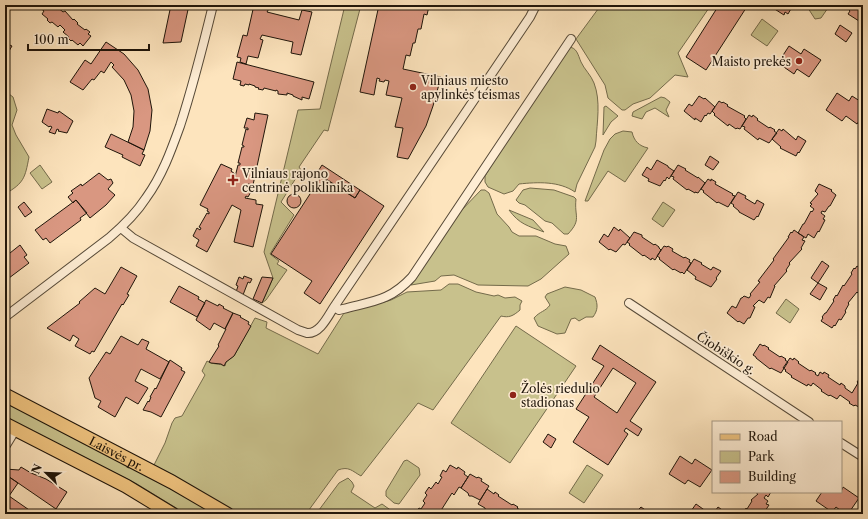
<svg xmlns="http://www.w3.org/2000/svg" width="868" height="519" font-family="'Libre Caslon Text',serif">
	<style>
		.green { fill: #c8c18c; stroke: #746b4b }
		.building { fill: #d99781; stroke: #1f150a; fill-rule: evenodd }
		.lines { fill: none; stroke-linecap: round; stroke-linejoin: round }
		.street-casing { stroke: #564937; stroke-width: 10 }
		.primary-casing { stroke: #1f150a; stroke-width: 15 }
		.street { stroke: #feedd4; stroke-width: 8 }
		.primary { stroke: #eec27e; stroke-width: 13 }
		.poi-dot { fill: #8f2418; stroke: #feedd4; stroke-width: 1.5 }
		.labels { text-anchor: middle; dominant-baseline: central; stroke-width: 3.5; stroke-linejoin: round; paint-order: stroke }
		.poi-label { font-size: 12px; fill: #1f150a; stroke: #feedd4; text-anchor: start }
		.street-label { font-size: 12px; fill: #1f150a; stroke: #feedd4 }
	</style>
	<rect width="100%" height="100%" fill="#fde4bd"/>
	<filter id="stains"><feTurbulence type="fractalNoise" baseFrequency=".005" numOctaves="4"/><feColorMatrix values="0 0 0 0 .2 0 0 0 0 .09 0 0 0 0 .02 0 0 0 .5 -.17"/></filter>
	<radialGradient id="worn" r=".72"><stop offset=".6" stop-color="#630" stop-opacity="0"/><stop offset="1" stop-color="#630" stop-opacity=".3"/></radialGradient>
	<path class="green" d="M345,5H361L328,131L324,130L299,167L301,170L281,202L294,215L270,254L279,261L277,264L287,270L266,300L262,303L273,278L264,252L298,110L320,109Z
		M601,5H711L678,53L688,77L675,75L650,98L633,104L625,110H622L608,98L605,85L576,39Z
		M806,5H830L821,18L815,19Z
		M762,19L778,31L767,46L751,35Z
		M568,47C577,47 578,55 581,62C584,69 591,75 594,83C601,101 597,122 596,141L595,147L577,184L575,192C559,181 538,182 519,184L513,191L504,194L488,187L485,182V176L511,133Z
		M5,91L13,97L17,110L12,125L16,135L29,157C25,178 24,183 5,194Z
		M661,97L665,98L670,102L666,110L669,117L655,108L646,112L642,119L632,116L633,112Z
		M606,106L618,116L611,122L603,135L604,107Z
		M623,131L632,132C634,141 639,146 648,148L625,182L608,171L588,201H585L604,150L610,139L615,134Z
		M40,165L52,182L42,189L30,173Z
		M530,188L554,190L574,197L576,199C574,217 582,219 568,234H564L552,223L545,221L525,205L519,203L516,200L523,190Z
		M481,190H485L489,193L497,214L509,227L512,232L519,236H536L555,244L566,246L569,254L541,279L528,286L478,285L454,275L441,276L435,281L411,285L457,215Z
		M663,202L675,210L663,227L652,219Z
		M509,210L533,220L544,232C528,226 519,224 509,210Z
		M449,284H458L476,292L494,296L498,295L505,298L515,297L522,301L520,305V310C513,316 509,318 501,316L433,410L418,403L361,476C352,471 349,466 338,470L306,514H235L153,467L165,443L172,423L175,418L182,416L205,375L202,371L207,361C213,365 219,363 225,366L226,362L234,356L255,318L267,322L266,328L318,354L344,313L391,300L407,292L441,290Z
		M565,287L581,290L595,297C598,305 598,310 593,317H586L579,321L575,318L571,319L565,333L557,334L538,326L534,318C540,311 545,312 550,305L545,297L547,294Z
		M786,299L799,309L790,323L776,313Z
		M516,326L576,366L510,463L451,423Z
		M5,401L78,437L212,512L213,514H186L137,484L5,417Z
		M407,460L419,468L420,475L399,504L394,503L386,496V491L404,461Z
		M587,465L603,475L584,503L569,493Z
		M348,478L352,482L354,486L351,492L375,508L382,504L396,514H316L339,483Z"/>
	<path class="building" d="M32,5H57L56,6L63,12L65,11L73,20L74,19L78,23L77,24L85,30L86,29L90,32L88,34L91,36L83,46L80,43L78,45L72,40L71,41L68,38L69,37L63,32L65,30L60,25L58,27L52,22L50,23L47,20L48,19L42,14L44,11L39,7L37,9Z
		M171,5H189L181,42L163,43Z
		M254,5H271L267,12L299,20L302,10L312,12L301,55L291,53L293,42L262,35L260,39L263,40L258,58L248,56L246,64L240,62L241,58L237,57L243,35L247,36Z
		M379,5H423L429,6L427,15L424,14L421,29H418L415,43H413L410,56L406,55L403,69L441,77L433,106L426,126L408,159L397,157L403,128L395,127L402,98L386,95L389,81L385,80L384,82L379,81L380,79L377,78L374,95L360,92Z
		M719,5H748L706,70L686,57Z
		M775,5H795L793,8L792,7L788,14L785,12L784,15L773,8Z
		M854,5H863V20L861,18L859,21L848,14L850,11L849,10L852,6H853Z
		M840,25L852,33L846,42L835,34Z
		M106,42L124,54L138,70L148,89L152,110L150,131L144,150L128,142L133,127L134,111L131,95L124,80L112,67L114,65L111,62L104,73L101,71L94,80L92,79L83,90L70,82L85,60L91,64Z
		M5,43L12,46L6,56H7L5,61Z
		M789,46L801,54L804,49L821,60L809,77L797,69L794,74L778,63Z
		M237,62L314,82L309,99L302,97V100L293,96V95L287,93V95L278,94V91L276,90V91L264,88L263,90L258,89L259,88L255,87V86L249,84V85L245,84L244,86L240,85L241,81L233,79Z
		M837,93L849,101L852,96L863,103V115L857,124L846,116L842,121L826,110Z
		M699,96L704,99L705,98L715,107L710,114L708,113L706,116L705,115L701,122L695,118V120L684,111L689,104L692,106Z
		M719,101L722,103L723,102L728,105L727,106L745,116L744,117L746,119L740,129L737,128L736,129L729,124L728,126L714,115L715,114L712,111Z
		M47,109L58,113L59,111L73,121L67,133L58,131L59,130L57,129L55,134L49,132L52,127L50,126L49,127L42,122Z
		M255,113L268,115L253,185L248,184V185L250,186L249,188L252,190L248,197L246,196L245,198L256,200V204L263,205L253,247L234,242L241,210L232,205L207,252L196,246L199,240L193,236L197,228L200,230L201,228L199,227L207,213L209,214V212L207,211L208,209L200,205L221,164L232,169L231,171L235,174L234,176L235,177L238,165H240V163H238L242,147H244V146L242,145L246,129L248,130V128H244L247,118L254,120Z
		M749,115L752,117L753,115L758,119L757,120L769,128L770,127L775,130L774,131L777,133L769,143L759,138L758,140L744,129L745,127L742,126Z
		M779,129L782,131L783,129L796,140L798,136L806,141L799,153L798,152L796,156L780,148L781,147L772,139Z
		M111,134L144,150L142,154L145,155L140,166L122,157L123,155L105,147Z
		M710,156L719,162L713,170L705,165Z
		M657,160L668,166V167L674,171L669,179L667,177L665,181L664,180L660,186L648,181L649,179L642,175L647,167L651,170Z
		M322,165L360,190L355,198L317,173Z
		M678,165L686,169L685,170L698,178V177L705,183L698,193L695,192V193L688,189L687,190L673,179L674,177L671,176Z
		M99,173L108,180L111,179L113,183L108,189L115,195L106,205L90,218L76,200L73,203L68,197L73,193L71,191L81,184L82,186Z
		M321,177L355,198L360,190L384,206L320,304L304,293L312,281L271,254Z
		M708,179L711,181V179L716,182L715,184L733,194L732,195L735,196L728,207L718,202L717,203L703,192L704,191L701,189Z
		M819,184L832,190L831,191L836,195L830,206H829L825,212L822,211L821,213L825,216L823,219L825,220L819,232L818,231L814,238L808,234L806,238L798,233L803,224H804L811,211L812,212L814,209L810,206L812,204L810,203L818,194L815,191Z
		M738,192L746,196L745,198L755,204L757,200L764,204L758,217L757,216L754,220L739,212V211L733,206L734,205L731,203Z
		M287 201a7 7 0 1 1 14 0a7 7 0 1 1-14 0Z
		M76,200L87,213L80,218L81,220L50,243L46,238L43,240L35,230Z
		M24,202L32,212L25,217L18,207Z
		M614,227L619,231L620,229L630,238L625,245L623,244L616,252L610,249L609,250L599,242L604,234L608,237Z
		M794,230L804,237L802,240L805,241L801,248L802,249L789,263L790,264L786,270L787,271L774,286H775L770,298L768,297L764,303L759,300L753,306L755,307L750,318H748L744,324L739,321L738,322L727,313L732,306L736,308L741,298H742L744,296L749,298L751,295L750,294L760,282L758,281L774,260L773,259L789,237H788L791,232L792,233Z
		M634,232L642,235V237L654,245L655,244L659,247V248L661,250L655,260L652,258L651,260L644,255L643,256L629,245L630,244L627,242Z
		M20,245L27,255L24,257L29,263L5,281V257Z
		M664,246L667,247L668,246L673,249L672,251L684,258L685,257L690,260L689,262L691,263L684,274L682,272L681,273L674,269L673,270L659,259L660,258L657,256Z
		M694,259L702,263L701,264L711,270L713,267L721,271L716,278L717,279L711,287L695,279L696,277L687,270Z
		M822,261L829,266L818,283L811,278Z
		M857,266L863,270V286L858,293L857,292L848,303L849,304L845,311L846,312L841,320L839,319L835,326L834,325L832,328L821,321L823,318L822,317L825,313H826L834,301L833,300L836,295L837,296L843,285L844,286L852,274L851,273L854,268L855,269Z
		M121,267L137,276L127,294L129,295L123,305L122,304L94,352L92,351L90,354L75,346L79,339L73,335L70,341L47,328L80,303L79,302L95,288L105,294Z
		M244,276L252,279L250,283L248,282L243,295L236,292L238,286L236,285L239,277L243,279Z
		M262,277L273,278L262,303L253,299Z
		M818,283L827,288L820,300L810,294Z
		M179,286L199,297L198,299L205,303L197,317L170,302Z
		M206,300L218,306L219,304L224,307L223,308L233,313L225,329L214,323L210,330L196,320Z
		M233,313L241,316L240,317L249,322L248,324L251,326L234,356L226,362L224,366L221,364L211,363L209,362L219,346L218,345L226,329H225Z
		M121,336L138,345L142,339L149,342L146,349L169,362L160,379L141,369L135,381L148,388L138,404L126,397L115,417L98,407L101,401L95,398L89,378L106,352L110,354Z
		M760,344L763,346L764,345L769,348L768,349L780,357L781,356L786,359L785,360L788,362L781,373L771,368L770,369L756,358V357L753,355Z
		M600,345L656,382L630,421L642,429L638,436L626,428L624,431L628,434L608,465L573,442L589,417L576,409L604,366L592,359ZM613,368L636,383L617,413L594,397Z
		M790,358L793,360L794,358L799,362L798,363L810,371L811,370L816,373L815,374L818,376L820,372L823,374L824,372L829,375L828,377L840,385L841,383L845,386V388L852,393L858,383L857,382L860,378H861L863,376V401L859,407L855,405L854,406L849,403L850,402L840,395L837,399L830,395L829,396L821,391L822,390L813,383L811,386L808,384L807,386L791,377L792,376L785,371L786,370L783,368Z
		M170,360L182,368L181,370L185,372L161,417L151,412L143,410L148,401L149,402L151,397H150L155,388L156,389Z
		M548,434L556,439L551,448L543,442Z
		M680,456L692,464L695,459L712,470L700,487L688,480L685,484L669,474Z
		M450,465L457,469L458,467L465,472L464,474L468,477L461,488L459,487L454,495L452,493L440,512L442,514L415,513L419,508L421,509L425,503L423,501L427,495L425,493L429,487L431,489L436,482L438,484L442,477L440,476L443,470L446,472Z
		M21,467L31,473L46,479L67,492L56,509L5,474V469L19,470Z
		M470,474L477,478L478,477L482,479L481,481L489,486L480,500L472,496H469L468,493L461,488Z
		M9,477L18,483L9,496L35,514H5V484Z
		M843,487L859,498L848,514H845L836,507L832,512L816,501L822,492H841Z
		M487,489L494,494L495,492L499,495L498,496L512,505L513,504L518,507L517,508L526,514H494L489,511L486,512L485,508L478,504Z
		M755,492H771L768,497L766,495L764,498L768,501L766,504L769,505L763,514H743V513L746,508L747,509L752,501L751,500L758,494Z
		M696,504L710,514H695L691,511Z
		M641,507L651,514L635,513Z
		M718,507L728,514H713Z"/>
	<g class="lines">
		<g class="street-casing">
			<path id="street" d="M121,228L133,238L298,330C301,331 304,332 307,333C320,334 328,316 334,307L530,17L535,7L532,5
				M629,303L809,422
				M334,307L339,310L343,309C373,301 390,301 412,277L571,39
				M5,317L109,238C122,227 137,212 146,198C162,176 171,151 180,126C193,86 203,46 213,5
				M841,443L863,457
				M5,447L16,429"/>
		</g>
		<g class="primary-casing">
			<g id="primary">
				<path id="s1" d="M5,395L172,482L227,514"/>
				<path d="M5,424L126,486L172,514"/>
			</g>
		</g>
		<use href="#street" class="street"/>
		<use href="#primary" class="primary"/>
	</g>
	<g class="poi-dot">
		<circle cx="799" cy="61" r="4"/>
		<circle cx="413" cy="87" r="4"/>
		<path d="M231 174h4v4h4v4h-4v4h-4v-4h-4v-4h4z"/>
		<circle cx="513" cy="395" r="4"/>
	</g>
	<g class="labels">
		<g class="poi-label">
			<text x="791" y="61" text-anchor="end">Maisto prekės</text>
			<text x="421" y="80">Vilniaus miesto<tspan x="421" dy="14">apylinkės teismas</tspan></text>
			<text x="242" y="173">Vilniaus rajono<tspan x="242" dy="14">centrinė poliklinika</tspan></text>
			<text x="521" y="388">Žolės riedulio<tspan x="521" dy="14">stadionas</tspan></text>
		</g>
		<g class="street-label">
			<text transform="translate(726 353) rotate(33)">Čiobiškio g.</text>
			<text stroke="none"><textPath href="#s1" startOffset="126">Laisvės pr.</textPath></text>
		</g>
	</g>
	<rect width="868" height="519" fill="none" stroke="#fde4bd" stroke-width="20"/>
	<rect x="6" y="6" width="856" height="507" fill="none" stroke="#1f150a" stroke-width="2"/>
	<rect x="10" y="10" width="848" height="499" fill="none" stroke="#1f150a"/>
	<rect x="712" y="421" width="130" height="72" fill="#feedd4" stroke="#a59783"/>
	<rect x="720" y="434" width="20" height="6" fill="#eec27e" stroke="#a59783"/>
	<text x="748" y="441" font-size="12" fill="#1f150a">Road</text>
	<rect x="720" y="451" width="20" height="12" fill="#c8c18c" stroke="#a59783"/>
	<text x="748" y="461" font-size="12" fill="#1f150a">Park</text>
	<rect x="720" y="471" width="20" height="12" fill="#d99781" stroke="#a59783"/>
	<text x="748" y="481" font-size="12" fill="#1f150a">Building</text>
	<g transform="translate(46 473) rotate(293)" stroke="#feedd4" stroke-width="3" paint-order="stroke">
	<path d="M0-3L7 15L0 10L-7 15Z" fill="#1f150a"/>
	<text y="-6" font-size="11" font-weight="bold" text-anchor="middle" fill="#1f150a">N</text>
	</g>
	<path d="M28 44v6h121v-6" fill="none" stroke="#1f150a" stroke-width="2"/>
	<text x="34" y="44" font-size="12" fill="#1f150a" stroke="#feedd4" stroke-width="3" paint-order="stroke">100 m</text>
	<rect width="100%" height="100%" filter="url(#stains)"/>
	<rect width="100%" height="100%" fill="url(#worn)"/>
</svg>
